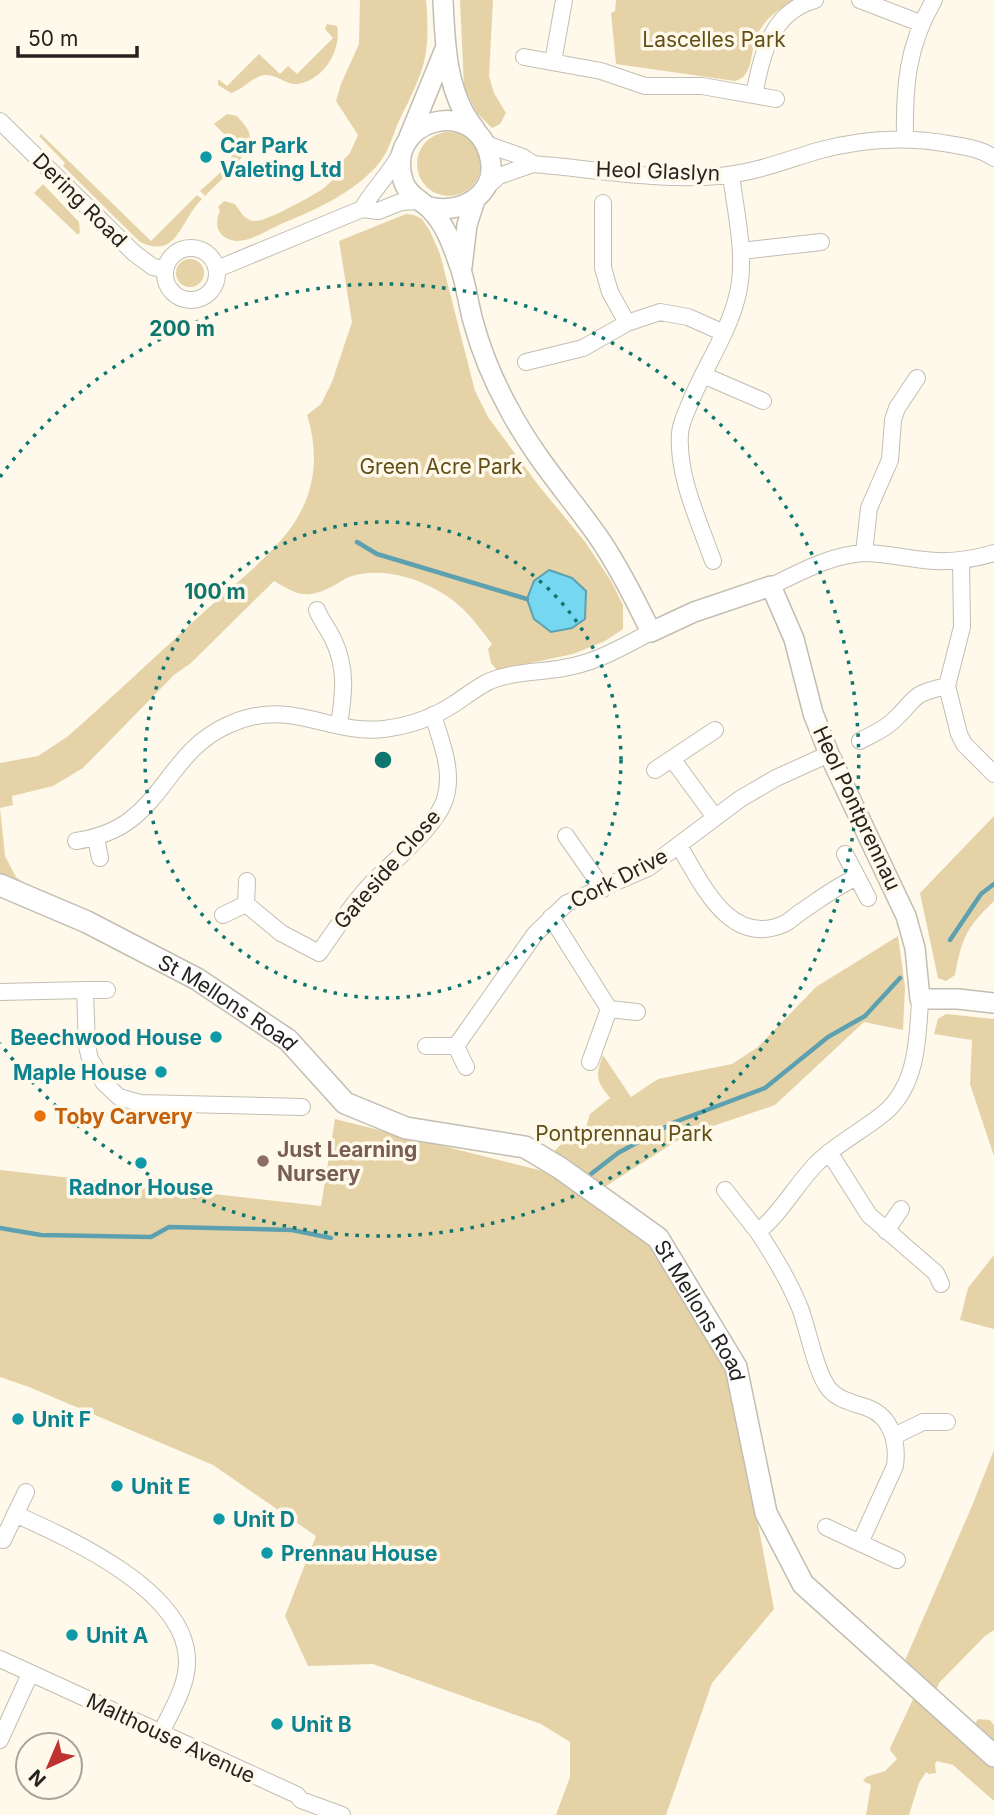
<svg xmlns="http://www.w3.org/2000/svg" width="994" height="1815" font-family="Inter,sans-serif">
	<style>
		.green { fill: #e5d3a7 }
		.water { fill: #75d7f0; stroke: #5da1b1; stroke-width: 2 }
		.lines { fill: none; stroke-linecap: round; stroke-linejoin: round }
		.stream { stroke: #5da1b1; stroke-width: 4.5 }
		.minor-casing { stroke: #c3beb2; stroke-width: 18 }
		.tertiary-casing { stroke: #c3beb2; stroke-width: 22 }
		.secondary-casing { stroke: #c3beb2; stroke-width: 24 }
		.minor { stroke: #fff; stroke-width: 16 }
		.tertiary { stroke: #fff; stroke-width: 19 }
		.secondary { stroke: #fff; stroke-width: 21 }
		.ring { fill: none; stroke: #0f766e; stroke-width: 3.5; stroke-dasharray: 3.5 7 }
		.culture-dot { fill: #0f9aa8; stroke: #fef9eb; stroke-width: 2.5 }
		.food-dot { fill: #e8710a; stroke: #fef9eb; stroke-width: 2.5 }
		.education-dot { fill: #8d6e63; stroke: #fef9eb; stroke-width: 2.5 }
		.labels { text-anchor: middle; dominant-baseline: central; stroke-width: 7; stroke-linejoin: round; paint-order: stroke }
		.park-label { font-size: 21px; fill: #635017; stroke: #fef9eb }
		.culture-label { font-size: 21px; font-weight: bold; fill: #0d838f; stroke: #fef9eb; text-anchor: start }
		.street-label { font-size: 21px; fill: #25231f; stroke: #fef9eb }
		.food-label { font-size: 21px; font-weight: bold; fill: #c56008; stroke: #fef9eb; text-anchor: start }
		.education-label { font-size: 21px; font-weight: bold; fill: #785e54; stroke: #fef9eb; text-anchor: start }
		.centre { fill: #0f766e; stroke: #fef9eb; stroke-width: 3.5 }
		.ring-label { font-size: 21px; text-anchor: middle; font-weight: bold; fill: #0f766e; stroke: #fef9eb; stroke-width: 7; stroke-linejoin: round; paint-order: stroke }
	</style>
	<rect width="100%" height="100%" fill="#fef9eb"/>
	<path class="green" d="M360,0H426C428,22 429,48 422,69C416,88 406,106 398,123C391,140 387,157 373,170C347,196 315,210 281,224C268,230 245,245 231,240C217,236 214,223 220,211L218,207L224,201L235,204C240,211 245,221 255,221C266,222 314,195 324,188C331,182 337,175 344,168L340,163L350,153L358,135L336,101L341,84L359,44Z
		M460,0H493L489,76L494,93L506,113L500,124L492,128L477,113L464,87Z
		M616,0H796C779,9 768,16 758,33C749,50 755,76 735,81L616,64L611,13L615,11Z
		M327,24L337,26C342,49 324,81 297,84C286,85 277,74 265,75C251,77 244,89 231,93L218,85V79L227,86L259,54L280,74L288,66L297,74L333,38L325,29Z
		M227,114L237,116C242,122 251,130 250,140C248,157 217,183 205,196L200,191C212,180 242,158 230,141C226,135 219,129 214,124Z
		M417 164a32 32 0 1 1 64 0a32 32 0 1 1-64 0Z
		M41,134L151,241L197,195L202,199C180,220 178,260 140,242L63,166L65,163L39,136Z
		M43,184L79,222L80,232L78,235L34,193Z
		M406,214L414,215L422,219L430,231L440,254L475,391L488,417L539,486L586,543L611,581L623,605V629L605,641L573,654L497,670L491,663L488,649L492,644C483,633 475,621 465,611C438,584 390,565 352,576C345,578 339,583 333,586C306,600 298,595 274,581L191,663L174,675L83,768L53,786L12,796L13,805L0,808L5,856L16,877L51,903L0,880V763L38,756L67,737C115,695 160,652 206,610C238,581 284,547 302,509C317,479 317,446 307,415L321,404L332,382L352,322L339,241Z
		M176 273a14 14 0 1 1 28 0a14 14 0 1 1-28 0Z
		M994,816V901C967,927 962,937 955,975L946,981L938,978L920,893Z
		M898,936L905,987L903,1030L864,1022L775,1105L686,1135L603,1188L551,1155L562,1143H568L586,1127L590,1114L610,1098C596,1081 595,1076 603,1055L631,1097L658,1079L732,1064L758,1047L816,987Z
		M946,1014L994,1019V1156L970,1084L972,1040L934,1034L938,1019Z
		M335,1119L551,1173L650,1243L729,1369L774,1609L712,1683L666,1815H556L570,1777V1742L541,1724L373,1664L308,1666L285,1616L316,1536L213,1465L29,1387L0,1377V1170L321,1206Z
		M994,1255V1329L960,1320L968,1288Z
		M994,1450V1630L985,1636L939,1683L933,1699L903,1665L972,1506Z
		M916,1693L974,1725L978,1719L990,1720L994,1725V1801L953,1765L937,1761L935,1764L936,1773L929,1774L926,1772L919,1783L909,1815H866L871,1785L863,1781L866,1777L885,1771L897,1759L890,1750L891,1746Z"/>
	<path class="water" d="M549,570L572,578L586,591L585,619L572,628L551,632L534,619L527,599L534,581Z"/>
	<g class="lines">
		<path class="stream" d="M357,542L377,554L527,599
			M950,940L981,894L994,884
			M591,1174L618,1153L675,1122L765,1088L828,1037L865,1016L900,978
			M0,1228L41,1235L151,1237L169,1227L292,1230L331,1238"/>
		<g class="minor-casing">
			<path id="minor" d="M860,0L920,23
				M524,57L601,71L645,86H702L776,99
				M553,62L564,0
				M754,95C762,56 770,12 815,0
				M0,121L134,253L153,267L165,269
				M905,139C904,87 907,46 934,0
				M486,144L523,157L533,164C594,169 657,181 719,176C754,173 784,161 817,151C860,139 905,136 949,144C965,147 980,148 994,158
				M485,188L499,176L533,164
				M603,203V268L610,292L627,323
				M362,209C374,188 391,173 402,151
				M165 274a26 26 0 1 1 52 0a26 26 0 1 1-52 0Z
				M741,251L821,242
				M217,269L362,209L378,211L401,202L419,201
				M526,362L583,348L627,323L660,312L688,317L724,333
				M703,375L763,401
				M864,553L869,508L890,460L893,420L897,408L917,378
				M961,560L962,627L947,686L959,734L964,744L994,774
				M713,561C699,521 677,476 680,433C681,422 686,413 690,403C704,368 726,337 736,301C748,260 736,216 731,175
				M771,586C801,572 830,555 864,553C884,553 904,558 924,560C948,563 971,560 994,553
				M317,610C321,621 328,628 333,639C347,668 344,693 339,725
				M860,741C870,735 884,730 893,721C919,697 908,695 947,686
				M673,760L714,816
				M655,770L715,730
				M566,836L603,889
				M96,838L100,858
				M76,841C95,838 113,833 130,820C168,791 179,747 228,725C291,696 326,735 384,729C408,726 434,717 454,704C466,696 477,687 490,681C517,670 546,673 573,666C601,660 626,645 651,632
				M679,846C702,883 729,948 784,924C790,921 796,915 802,911C820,899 837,886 857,877
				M845,854L868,898
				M247,881L246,904L281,933L319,953C336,929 351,905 371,884C391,863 437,826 445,799C454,771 441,742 433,715
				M223,915L246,904
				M551,917L609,1009L590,1062
				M85,990H107
				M0,992L85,990L87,1046L90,1059L104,1083L119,1097L140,1103L302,1107
				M609,1009L637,1012
				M426,1046H456L466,1067
				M456,1046L535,934L567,903L648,868L740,799L776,778L829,754
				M829,1152L869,1215L936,1273L941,1284
				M725,1190L758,1232
				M886,1231L901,1209
				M894,1436L923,1422H947
				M15,1514C70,1539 188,1591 187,1662C187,1687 171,1711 161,1733
				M826,1527L860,1543
				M3,1540L26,1492
				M897,1560L860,1543L895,1466C898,1443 892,1417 868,1408C855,1403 839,1401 829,1389C816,1373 808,1329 800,1308C789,1281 774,1256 758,1232C782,1212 796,1184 818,1162C838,1143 862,1131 883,1114C917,1087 918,1039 920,999
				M0,1659L297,1795L301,1800L342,1815
				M0,1740L30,1674"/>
		</g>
		<g class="tertiary-casing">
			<path id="tertiary" d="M443,0C445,44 446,93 475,129
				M409,137L445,49
				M429,207C460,215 498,195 490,158C476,93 381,120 404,183C409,196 421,200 430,209C445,224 452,244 459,264C466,282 468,303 473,321C481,351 494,382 509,409C533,455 567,493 597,535C618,565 635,599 651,632L694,612L771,586L794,639L813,713L829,754L906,916L915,948L920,999H958L994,1003
				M462,267L467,225L475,200"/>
		</g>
		<g class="secondary-casing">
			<g id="secondary">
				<path id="s1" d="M0,885L87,922L197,979L288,1040L345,1103L406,1128L525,1147L560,1168L658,1238L736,1367L766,1513L803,1584L994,1756"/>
			</g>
		</g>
		<use href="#minor" class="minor"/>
		<use href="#tertiary" class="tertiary"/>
		<use href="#secondary" class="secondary"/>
	</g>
	<g class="ring">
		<circle cx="383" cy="760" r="238"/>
		<path d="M0 477A476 476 0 1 1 0 1043"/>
	</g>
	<g class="culture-dot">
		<circle cx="206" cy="157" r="7"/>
		<circle cx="216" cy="1037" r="7"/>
		<circle cx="161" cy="1072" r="7"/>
		<circle cx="141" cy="1163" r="7"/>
		<circle cx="18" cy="1419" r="7"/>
		<circle cx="117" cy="1486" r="7"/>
		<circle cx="219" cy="1519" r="7"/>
		<circle cx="267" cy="1553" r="7"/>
		<circle cx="72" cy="1635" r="7"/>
		<circle cx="277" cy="1724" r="7"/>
	</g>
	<circle class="food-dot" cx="40" cy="1116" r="7"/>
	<circle class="education-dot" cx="263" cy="1161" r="7"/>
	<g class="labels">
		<g class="park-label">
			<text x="714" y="39">Lascelles Park</text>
			<text x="441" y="466">Green Acre Park</text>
			<text x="624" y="1133">Pontprennau Park</text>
		</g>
		<g class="culture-label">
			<text x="220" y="145">Car Park<tspan x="220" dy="24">Valeting Ltd</tspan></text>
			<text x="202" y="1037" text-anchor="end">Beechwood House</text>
			<text x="147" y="1072" text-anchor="end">Maple House</text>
			<text x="141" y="1187" text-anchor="middle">Radnor House</text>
			<text x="32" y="1419">Unit F</text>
			<text x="131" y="1486">Unit E</text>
			<text x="233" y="1519">Unit D</text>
			<text x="281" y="1553">Prennau House</text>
			<text x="86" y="1635">Unit A</text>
			<text x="291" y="1724">Unit B</text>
		</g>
		<g class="street-label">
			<text transform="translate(658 171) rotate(2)">Heol Glaslyn</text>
			<text transform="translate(80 200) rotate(45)">Dering Road</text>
			<text transform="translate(857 808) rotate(65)">Heol Pontprennau</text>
			<text transform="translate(387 869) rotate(-49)">Gateside Close</text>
			<text transform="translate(619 878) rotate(-27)">Cork Drive</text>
			<text stroke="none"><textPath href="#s1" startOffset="257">St Mellons Road</textPath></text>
			<text stroke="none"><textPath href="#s1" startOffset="845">St Mellons Road</textPath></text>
			<text transform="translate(171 1738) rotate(25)">Malthouse Avenue</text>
		</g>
		<g class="food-label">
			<text x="54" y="1116">Toby Carvery</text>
		</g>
		<g class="education-label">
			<text x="277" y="1149">Just Learning<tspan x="277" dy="24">Nursery</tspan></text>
		</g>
	</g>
	<circle cx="383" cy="760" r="10" class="centre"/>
	<g class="ring-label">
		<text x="182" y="336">200 m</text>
		<text x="215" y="599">100 m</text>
	</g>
	<g transform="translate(49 1766) rotate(224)"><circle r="33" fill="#fef9eb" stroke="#a7a399" stroke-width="2"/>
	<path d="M0-5L12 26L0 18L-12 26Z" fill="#c03230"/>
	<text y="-10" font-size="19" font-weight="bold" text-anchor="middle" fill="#25231f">N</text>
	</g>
	<path d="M18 46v10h119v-10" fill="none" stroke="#25231f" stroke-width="3.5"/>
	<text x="28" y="46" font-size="21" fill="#25231f" stroke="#fef9eb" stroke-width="5" paint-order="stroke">50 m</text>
</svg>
